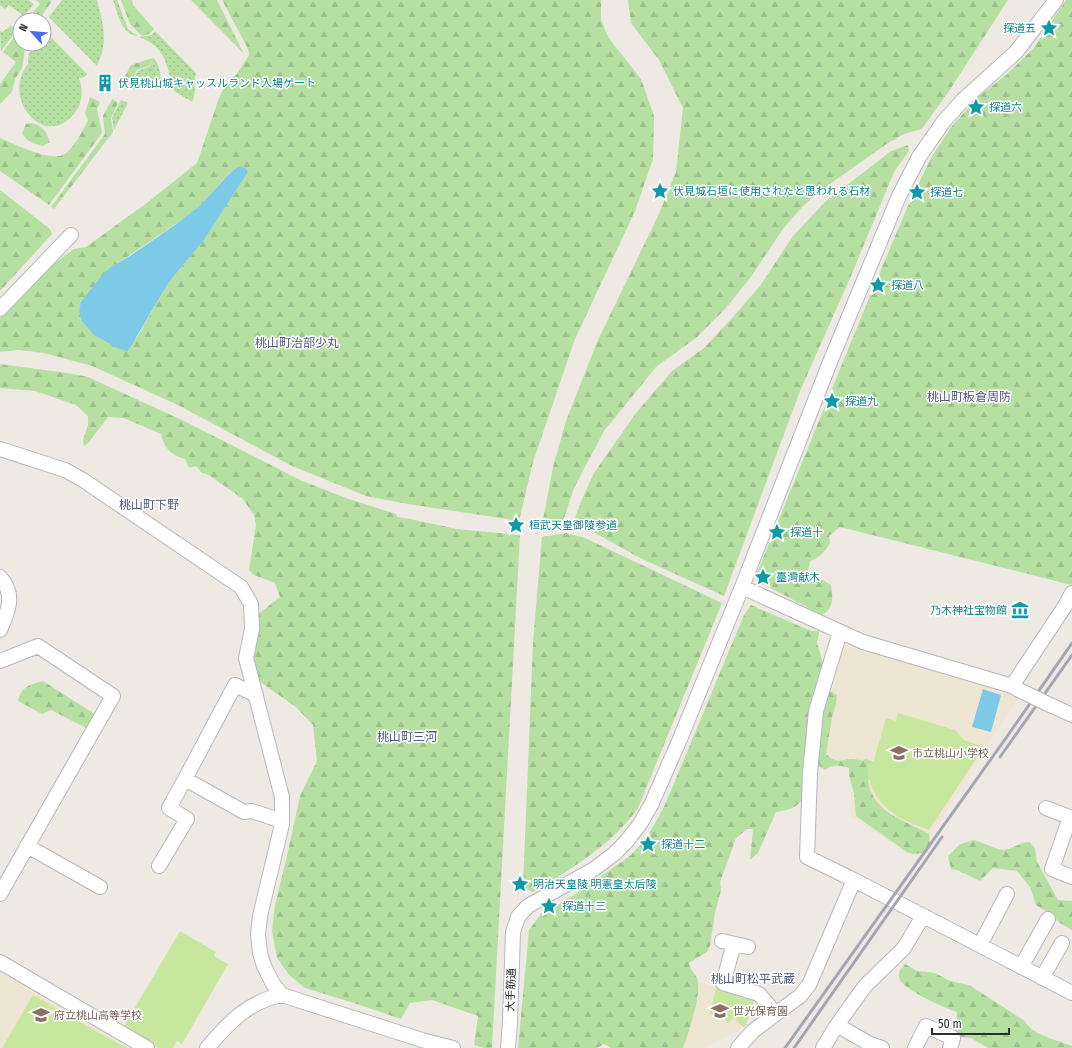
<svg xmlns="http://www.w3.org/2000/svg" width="1072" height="1048" font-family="'Fira Sans Condensed','Noto Sans JP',sans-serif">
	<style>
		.education { fill: #eee5d3 }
		.grass { fill: url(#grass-dots) }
		.forest { fill: url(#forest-firs); fill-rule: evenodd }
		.pitch { fill: #c7e79f }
		.water { fill: #7ccae8 }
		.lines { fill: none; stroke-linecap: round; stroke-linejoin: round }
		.minor-casing { stroke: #b5b7c0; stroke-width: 16 }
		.minor { stroke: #fff; stroke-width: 14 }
		.rail { stroke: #a4a6b6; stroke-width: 3 }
		.minor-bridge-casing { stroke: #b5b7c0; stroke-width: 16; stroke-linecap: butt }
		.minor-bridge { stroke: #fff; stroke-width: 14 }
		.labels { text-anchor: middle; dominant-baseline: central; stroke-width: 3; stroke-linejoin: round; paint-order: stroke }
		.culture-label { font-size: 11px; fill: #0d838f; stroke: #fff; text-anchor: start }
		.education-label { font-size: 11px; fill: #785e54; stroke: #fff; text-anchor: start }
		.street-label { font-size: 11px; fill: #2e2e2e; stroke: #fff }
		.neighbourhood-label { font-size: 12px; fill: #50577d; stroke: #fff }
	</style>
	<defs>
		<pattern id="grass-dots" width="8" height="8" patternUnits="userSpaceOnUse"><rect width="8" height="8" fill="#b6e0a2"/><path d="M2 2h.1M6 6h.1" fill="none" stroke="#9dc08c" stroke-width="1.8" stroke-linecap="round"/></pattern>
		<pattern id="forest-firs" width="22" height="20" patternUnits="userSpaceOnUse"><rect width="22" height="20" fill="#b6e0a2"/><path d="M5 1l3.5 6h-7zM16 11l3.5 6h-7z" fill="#9dc08c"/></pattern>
	</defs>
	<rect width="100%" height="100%" fill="#eee9e2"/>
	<path class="education" d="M840,642L1020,695L917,857L909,855L851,816V767L813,768L815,739Z
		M0,967L139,1048H0Z
		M696,982L757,996L746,1027L703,1048H681Z"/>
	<path class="grass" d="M0,0H28L34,4L24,16L9,5L5,9L0,5Z
		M62,0H97C103,24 109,42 97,66L49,17Z
		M113,0H117L128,29L138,36C121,35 118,13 113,0Z
		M11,26L17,30L1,51L0,31L2,32Z
		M44,30L87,74L85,77L79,78C83,89 83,101 76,111C47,153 0,99 28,64V58L33,44H44Z
		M155,31L196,73C193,83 197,92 192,102L174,91C166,65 167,47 139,37L152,35Z
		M153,58C160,63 161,76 160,83L149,84L143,82L138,83L134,90L129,87L138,71L150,66Z
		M121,100L128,103L114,130L112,118Z"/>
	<path class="forest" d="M36,0H50L52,1L40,18C37,21 32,21 28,18L40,4Z
		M121,0H132L133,5L154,29L149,34L142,36L130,24Z
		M191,0H217L244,54Z
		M222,0H601V20L608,37L641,79L654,116L653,159L635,211L575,339L533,462L519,521L402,503L366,496L292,466L178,405L92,366L44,353L18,350L0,352V318L45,270L74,249L86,247L148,202L197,163L219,98L226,83L236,75L249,55L248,49ZM241,166L248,172L204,240L169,282L136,339L111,267C125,259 138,249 152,240C168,229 185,219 200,206C214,194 223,174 241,166Z
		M628,0H1008L949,91L922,129L904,134L888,143L820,191L802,207L783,229L750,278L725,309L697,337L656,367L604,431L574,488L563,521L543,520L553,467L566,421L597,342L659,214L676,172L683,108L659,60L631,23Z
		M1066,0H1072V585L840,527L829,536L830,543C825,552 819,558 810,561L808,571L831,585C833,598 834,608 822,615L761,583L757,573L869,298L910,201L932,156L952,126L978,97L1006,75L1033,49Z
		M20,32V44H26L22,68L15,79L12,92L0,104V84L16,62L3,52L15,36Z
		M153,58L149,66L137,70L130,84L123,80L131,65Z
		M90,97L100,102L97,109L102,133L49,205L0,171V138C14,144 48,161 63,155C72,151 84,129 88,120L85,113Z
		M112,99L118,103L111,118L113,132L54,209L51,207L105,134L103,116Z
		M33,123C44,128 46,130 50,142L43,146C34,143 26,142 22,133L26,124Z
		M908,145L909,151L894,172L851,276L800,391L724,596L640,558L586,528L572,526L582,499L594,473L636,413L672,371L704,348L732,318L760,286L793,236L825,202L891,151Z
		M0,190L50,229L52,234L0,291Z
		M0,364L67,373L88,377L184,421L300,480L346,498L396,514L397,517L410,519L457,529L520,535L492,1048H484L474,1045L478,1016L432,1000L410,1003L401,1019L354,1003L305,988L289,975L277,958L272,931L275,905L287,856L300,796L317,761L313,725L296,707L260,682L254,662V643L257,615L280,597L275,583L254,575L249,570L256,525L254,515L243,499L209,475L202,473L196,466L189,468L185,459C172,456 163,447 161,434L124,418L108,417L89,442L84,446L83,440L88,425V416L76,405L35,391L0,388Z
		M566,533L585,538L722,603L638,808C612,845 571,869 533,892L523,887L533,642L542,537Z
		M751,605L804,628L813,631H819V634L817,643L825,669L803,798C797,809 787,810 776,812L758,853L750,860L753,829H747L736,838L720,882L721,890L715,913L710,946L707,952L689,963C690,972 697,973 698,982C700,999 689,1031 683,1048H611L604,1044L597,1048H518L529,930L544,910L574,895L610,870L631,855L647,837L663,809L675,781L744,615Z
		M43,681L96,715L86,728L51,710L42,714L18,701C21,687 30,684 43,681Z
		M827,692H832L837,695L836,704L832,717L826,754C838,766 841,758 853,759C856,759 859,760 862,761L866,759L875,763L873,777L868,780C872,813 905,820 929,834L930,845L923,853L913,854L907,852L856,816L854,793L849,775V768C839,765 834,764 825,770L815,763V734Z
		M974,840C980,842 997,849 1002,850C1012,850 1019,842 1030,842L1035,849L1037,862L1058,900L1072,901V930L1060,923L1053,916L1036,905L1030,887L1017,871L993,868L980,881L957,870L951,869L948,856L960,844Z
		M905,964L917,971L935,973L950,981L969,985L1025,1021C1030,1034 1059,1041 1072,1046V1048H988L971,1038L961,1037L955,1032L957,1012C945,1008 903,990 899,978C898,972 901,968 905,964Z"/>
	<path class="pitch" d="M898,713L955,730L964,740L984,747L929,830C918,825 904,822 894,814C878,802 866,784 868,763L873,764L886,718L896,721Z
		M180,931L216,952L214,956L228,964L182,1044L177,1041L173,1048H158L123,1028Z
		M716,988L753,996L755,998L746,1025L743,1027L734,1017L728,1023L723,1017L710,1014Z
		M33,995L115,1042L128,1048H2Z"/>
	<path class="water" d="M241,166L246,169L248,172L204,240L169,282L128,351L119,349L94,335L82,321L79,311L81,302L103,274L111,267L130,256L175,225L201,205L226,177L236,168Z
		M983,689L1001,695L991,732L972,727Z"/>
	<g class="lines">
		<g class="minor-casing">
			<path id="minor" d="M0,309L71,235
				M0,449L65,470L83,480L241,587L251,604L252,629L246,658L282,797V824L260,916L258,934L260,953L264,966L273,984L282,995
				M0,577C16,594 8,612 0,630
				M742,587L863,642L1012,686L1019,690
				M840,632L816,711L810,773L807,857L854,880L1072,993
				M0,661L38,646L113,696L0,894
				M1012,686L1065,606L1072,593
				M256,695L235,685L185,779L244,812L252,811L282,821
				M1050,705L1072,715
				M1046,808L1072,818
				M1070,817L1052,869L1072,877
				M27,846L100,887
				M159,866L187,819L169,808L185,779
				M722,941L748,947
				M734,944L723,983L759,994L776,1014
				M980,945L1007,894
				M0,962L147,1048
				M1021,967L1048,919
				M1042,978L1062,943
				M837,1025L868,1043L882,1048
				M207,1048C228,1023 249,1001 282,995L422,1040L453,1048
				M508,1048L510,1022L513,932L518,917L528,906L594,869L614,854L626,842L640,824L651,805L680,739L742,587L830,362L899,196L919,157L944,121L963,100L1016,52L1056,0
				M738,1048L753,1031L800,996L809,985L854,880
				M823,1048L837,1025L865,986L904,948L923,916
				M915,1048L926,1026L953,1038L950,1048"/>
		</g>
		<use href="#minor" class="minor"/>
		<path class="rail" d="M1000,757L1072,655
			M785,1048L1006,738L1072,643
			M794,1048L942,837"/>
		<g class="minor-bridge-casing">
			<path id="minor-bridge" d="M1019,690L1050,705"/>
		</g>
		<use href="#minor-bridge" class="minor-bridge"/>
	</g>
	<defs>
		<g id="sight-bare" transform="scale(1.38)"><path d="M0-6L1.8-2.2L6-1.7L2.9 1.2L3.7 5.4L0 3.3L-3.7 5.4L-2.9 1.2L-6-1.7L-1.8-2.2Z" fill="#0f9aa8" stroke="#fff" stroke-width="2.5" paint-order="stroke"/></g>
		<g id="building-bare" transform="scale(1.38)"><path d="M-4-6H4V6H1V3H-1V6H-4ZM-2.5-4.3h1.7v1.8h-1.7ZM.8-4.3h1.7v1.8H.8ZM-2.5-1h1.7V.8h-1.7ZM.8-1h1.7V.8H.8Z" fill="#0f9aa8" stroke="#fff" stroke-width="2.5" paint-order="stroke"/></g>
		<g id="museum-bare" transform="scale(1.38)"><path d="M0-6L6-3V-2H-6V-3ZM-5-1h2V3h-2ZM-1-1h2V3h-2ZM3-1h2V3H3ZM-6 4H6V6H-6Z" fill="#0f9aa8" stroke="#fff" stroke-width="2.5" paint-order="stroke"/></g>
		<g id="school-bare" transform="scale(1.38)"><path d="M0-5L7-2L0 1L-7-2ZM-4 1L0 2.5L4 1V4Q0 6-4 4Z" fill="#8d6e63" stroke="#fff" stroke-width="2.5" paint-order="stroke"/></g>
	</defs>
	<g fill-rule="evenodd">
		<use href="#sight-bare" x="1049" y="28"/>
		<use href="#building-bare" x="105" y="83"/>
		<use href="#sight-bare" x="976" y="107"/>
		<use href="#sight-bare" x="660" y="191"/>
		<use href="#sight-bare" x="917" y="192"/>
		<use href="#sight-bare" x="878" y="285"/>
		<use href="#sight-bare" x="832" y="401"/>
		<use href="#sight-bare" x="516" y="525"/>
		<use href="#sight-bare" x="777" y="532"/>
		<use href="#sight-bare" x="763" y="577"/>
		<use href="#museum-bare" x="1020" y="610"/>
		<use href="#school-bare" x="899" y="753"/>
		<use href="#sight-bare" x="648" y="844"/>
		<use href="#sight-bare" x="520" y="884"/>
		<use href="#sight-bare" x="549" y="906"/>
		<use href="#school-bare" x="720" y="1011"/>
		<use href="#school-bare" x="41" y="1015"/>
	</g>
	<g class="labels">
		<g class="culture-label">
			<text x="1036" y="28" text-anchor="end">探道五</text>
			<text x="118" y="83">伏見桃山城キャッスルランド入場ゲート</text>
			<text x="989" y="107">探道六</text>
			<text x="673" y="191">伏見城石垣に使用されたと思われる石材</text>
			<text x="930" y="192">探道七</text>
			<text x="891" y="285">探道八</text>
			<text x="845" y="401">探道九</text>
			<text x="529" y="525">桓武天皇御陵参道</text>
			<text x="790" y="532">探道十</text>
			<text x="776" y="577">臺灣献木</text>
			<text x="1007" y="610" text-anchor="end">乃木神社宝物館</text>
			<text x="661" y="844">探道十二</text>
			<text x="533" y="884">明治天皇陵 明憲皇太后陵</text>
			<text x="562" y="906">探道十三</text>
		</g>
		<g class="education-label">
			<text x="912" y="753">市立桃山小学校</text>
			<text x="733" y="1011">世光保育園</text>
			<text x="54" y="1015">府立桃山高等学校</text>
		</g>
		<g class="street-label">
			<text transform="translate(511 990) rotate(-88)">大手筋通</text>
		</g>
		<g class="neighbourhood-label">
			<text x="297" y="343">桃山町治部少丸</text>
			<text x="969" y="397">桃山町板倉周防</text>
			<text x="149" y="505">桃山町下野</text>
			<text x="407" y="737">桃山町三河</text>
			<text x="753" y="979">桃山町松平武蔵</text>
		</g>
	</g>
	<g transform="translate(32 32) rotate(297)"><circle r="19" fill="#ffffff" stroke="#ababab"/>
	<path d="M0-3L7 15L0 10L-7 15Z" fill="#4d69ef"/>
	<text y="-6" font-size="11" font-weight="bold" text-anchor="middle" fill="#2e2e2e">N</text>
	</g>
	<path d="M932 1028v6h77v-6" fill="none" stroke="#2e2e2e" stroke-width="2"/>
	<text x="938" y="1028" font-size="12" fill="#2e2e2e" stroke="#ffffff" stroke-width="3" paint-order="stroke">50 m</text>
</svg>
